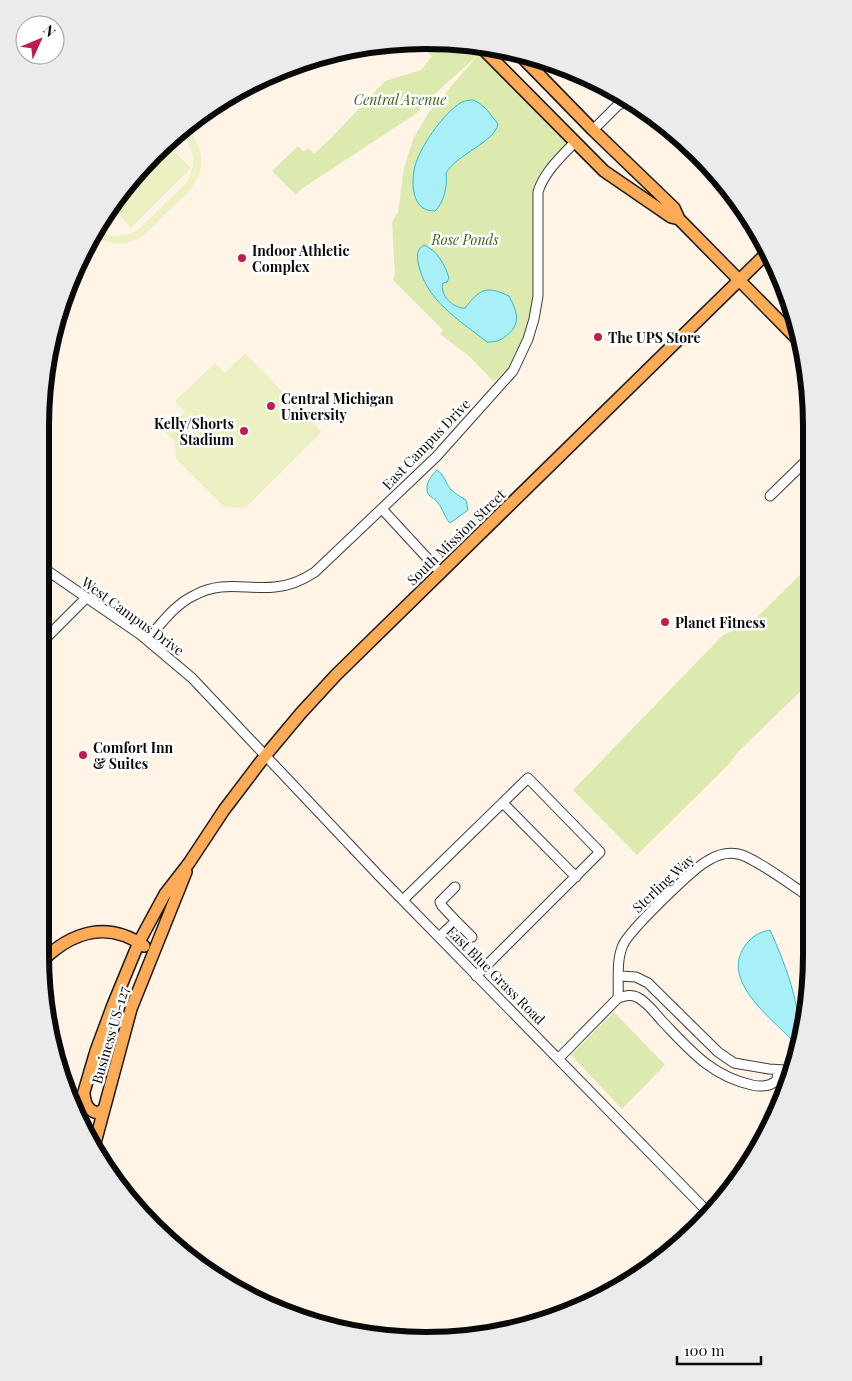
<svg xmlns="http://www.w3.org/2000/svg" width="852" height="1381" font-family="'Playfair Display',serif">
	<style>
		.green { fill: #dce9af }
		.pitch { fill: #ecf0c2 }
		.water { fill: #a9eff8; stroke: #2ebad1 }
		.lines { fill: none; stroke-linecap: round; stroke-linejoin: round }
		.minor-casing { stroke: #3c3c3c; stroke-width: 11 }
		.major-casing { stroke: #1a1a1a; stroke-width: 14 }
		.minor { stroke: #fff; stroke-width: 9 }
		.major { stroke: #feab57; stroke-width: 11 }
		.poi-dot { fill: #bc1e4e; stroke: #fff; stroke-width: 2 }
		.labels { text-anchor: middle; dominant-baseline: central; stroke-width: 5; stroke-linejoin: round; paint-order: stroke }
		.park-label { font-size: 14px; font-style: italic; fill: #3b6219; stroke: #fff }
		.poi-label { font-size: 14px; font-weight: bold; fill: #090909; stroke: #fff; text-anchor: start }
		.street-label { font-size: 14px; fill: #090909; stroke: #fff }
		.rim { fill: none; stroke: #090909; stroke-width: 6 }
	</style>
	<rect width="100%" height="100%" fill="#fff4e6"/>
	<path class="green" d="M451,41L479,45L575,142L540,185L536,309L513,371L506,369L497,379L493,381L470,357L440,334L443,330L393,280L395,274L392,222L398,212L404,168L409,152L414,137L429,112L478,55L427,101L417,113L300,190L296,195L272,171L298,146L304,152L308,148L314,154L333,136L385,81L421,70L432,56L415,42Z
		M803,572L810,575V682L738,752L729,764L637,855L573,790L723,635L752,622Z
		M614,1012L665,1065L622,1109L571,1055Z"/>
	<path class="pitch" d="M184,127C204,142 207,169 191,189C183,198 173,207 163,216C154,225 144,238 131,242C118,246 105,243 94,236L98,229C110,240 126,237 139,229L187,182C197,165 195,144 177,132Z
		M165,142L191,168L131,228L111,207L120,191Z
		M245,353L322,432L245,508L224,507L176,459L175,442L165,431L185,412L175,401L215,363L225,373Z"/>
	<path class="water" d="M473,100C484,104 490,114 498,124C495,142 457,154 446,173C448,185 444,203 435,211C414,212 411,188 414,171C417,150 444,112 462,102C465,101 469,100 473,100Z
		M424,245C437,250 445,265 449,278L447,282L443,283C439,295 454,309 465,308C480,289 486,285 509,296C517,311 522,324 506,336C500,341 495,342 487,342C459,320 425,300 418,262C417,255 417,249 424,245Z
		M437,470C444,475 445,481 449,487C452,492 461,497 466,500L468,510L450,523C444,517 443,509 438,503C436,499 431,498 429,495C423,486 431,476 437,470Z
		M770,930C781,954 806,1014 796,1040H792C771,1018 720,980 745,946C751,937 759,932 770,930Z"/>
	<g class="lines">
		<g class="minor-casing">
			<path id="minor" d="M593,130L618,105L630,101
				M770,496L811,456
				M382,509L441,573
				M42,567L141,635L192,678L381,878L708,1212
				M147,640C161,624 175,604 195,595C222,580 247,590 275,587C289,586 303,580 315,572L436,457L513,371L528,339L534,319L538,296V192C544,172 561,157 575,142
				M42,642L86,598
				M503,803L576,877
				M455,887L440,902L442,906L456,921
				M403,900L528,778L600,852L476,976
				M439,937L456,921L472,937
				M620,976L636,977L648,983L718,1052L734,1063L769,1069L785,1070L792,1069
				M618,998C625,996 630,994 637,997C647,1002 654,1012 662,1021C690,1050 711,1076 752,1085C761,1087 770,1087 777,1080L778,1070
				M559,1058L618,998C619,981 616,960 623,945C629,931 694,867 709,860C717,855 728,852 738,854C754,857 794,887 809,897"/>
		</g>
		<g class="major-casing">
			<path id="major" d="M479,45L604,171L671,217L679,219
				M516,51L593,130L674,208L679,219L802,344
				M41,962C71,932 107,920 144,946
				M84,1094C85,1104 88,1111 98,1113L104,1109
				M78,1112L96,1051L113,1005L139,942L165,894L189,863L224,810L265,756L301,713L336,675L768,252
				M95,1143L131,1009L186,872"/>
		</g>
		<use href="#minor" class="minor"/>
		<use href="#major" class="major"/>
	</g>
	<g class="poi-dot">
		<circle cx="242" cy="258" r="5"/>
		<circle cx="598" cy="337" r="5"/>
		<circle cx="271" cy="406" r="5"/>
		<circle cx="244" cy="431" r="5"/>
		<circle cx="665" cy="622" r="5"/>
		<circle cx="83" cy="755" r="5"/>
	</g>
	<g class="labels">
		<g class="park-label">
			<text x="400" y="99">Central Avenue</text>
			<text x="465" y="239">Rose Ponds</text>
		</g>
		<g class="poi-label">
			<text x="252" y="250">Indoor Athletic<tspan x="252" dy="16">Complex</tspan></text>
			<text x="608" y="337">The UPS Store</text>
			<text x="281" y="398">Central Michigan<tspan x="281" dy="16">University</tspan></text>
			<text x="234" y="423" text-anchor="end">Kelly/Shorts<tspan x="234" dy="16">Stadium</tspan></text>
			<text x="675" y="622">Planet Fitness</text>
			<text x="93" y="747">Comfort Inn<tspan x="93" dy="16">&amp; Suites</tspan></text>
		</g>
		<g class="street-label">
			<text transform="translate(426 444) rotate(-46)">East Campus Drive</text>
			<text transform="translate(456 537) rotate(-44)">South Mission Street</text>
			<text transform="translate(133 616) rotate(36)">West Campus Drive</text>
			<text transform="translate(663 883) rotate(-43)">Sterling Way</text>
			<text transform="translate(496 975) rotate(45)">East Blue Grass Road</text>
			<text transform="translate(110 1035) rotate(-74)">Business US-127</text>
		</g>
	</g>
	<path d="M0 0H852V1381H0ZM426 49H426A377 377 0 0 1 803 426V955A377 377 0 0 1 426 1332H426A377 377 0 0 1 49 955V426A377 377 0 0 1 426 49Z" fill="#ebebeb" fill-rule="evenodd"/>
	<path class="rim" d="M426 49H426A377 377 0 0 1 803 426V955A377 377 0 0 1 426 1332H426A377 377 0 0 1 49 955V426A377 377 0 0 1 426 49Z"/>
	<g transform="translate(40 40) rotate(46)"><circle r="24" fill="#ffffff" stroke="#9d9d9d"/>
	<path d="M0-4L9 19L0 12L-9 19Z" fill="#bc1e4e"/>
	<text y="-8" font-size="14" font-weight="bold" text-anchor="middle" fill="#090909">N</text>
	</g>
	<path d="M677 1356v8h84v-8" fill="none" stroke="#090909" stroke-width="2.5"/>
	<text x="684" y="1356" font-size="15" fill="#090909" stroke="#ffffff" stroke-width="4" paint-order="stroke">100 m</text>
</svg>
